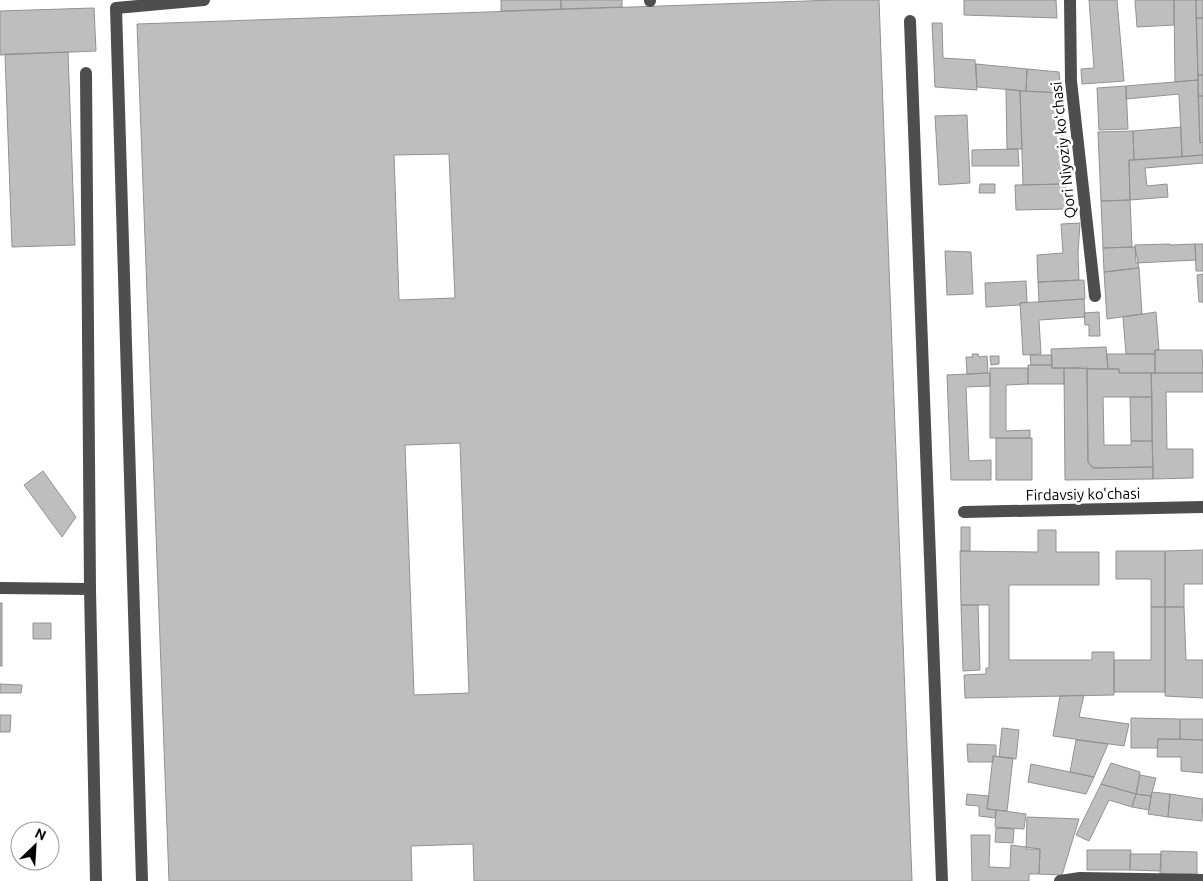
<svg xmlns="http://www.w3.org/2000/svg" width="1203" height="881" font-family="Ubuntu,sans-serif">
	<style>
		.building { fill: #bebebe; stroke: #929292; fill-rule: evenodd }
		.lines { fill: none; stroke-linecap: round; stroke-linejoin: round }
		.minor { stroke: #4e4e4e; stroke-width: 12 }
		.labels { text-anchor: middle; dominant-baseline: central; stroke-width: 5; stroke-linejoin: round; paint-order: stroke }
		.street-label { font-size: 15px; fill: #000; stroke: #fff }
	</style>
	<rect width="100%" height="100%" fill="#fff"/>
	<path class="building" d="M501,0H561V9L501,11Z
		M561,0H622V7L561,9Z
		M836,0H879L912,881H474L473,844L411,846L412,881H169L137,24ZM449,154L455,298L399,300L394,155ZM460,443L469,693L414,695L405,445Z
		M964,0H1056L1057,18L964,15Z
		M1089,0H1117L1124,81L1082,84L1081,69L1094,68Z
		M1135,0H1174V25L1137,27Z
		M1174,0H1196L1198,80L1175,82Z
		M1196,0H1203V18H1196Z
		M94,8L96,51L0,55V11Z
		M1196,18H1203V75H1198Z
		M932,23H942L943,58L975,60L977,90L935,87Z
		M68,52L75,245L12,247L5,54Z
		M976,64L1027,69L1026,91L977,87Z
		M1027,69L1059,72L1061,93L1026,91Z
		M1198,75H1203V96H1198Z
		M1198,80L1200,143L1203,142V155L1182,157L1179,94L1126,99V86Z
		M1126,86L1128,129L1099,130L1097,88Z
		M1006,89L1020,91L1022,149H1007Z
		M1020,91L1061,93L1065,184L1023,185Z
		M1198,96H1203V142L1200,143Z
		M967,115L970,183L939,185L935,116Z
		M1181,127L1182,157L1134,160L1133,131Z
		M1133,131L1134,160H1129L1130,200L1101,201L1098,132Z
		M1018,149L1019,166H972V150Z
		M1203,155V163L1145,168L1147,186L1167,184L1168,197L1130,200L1129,160Z
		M980,184H995V193H979Z
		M1065,184H1066L1067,209L1016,210L1015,185Z
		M1130,200L1132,247L1103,248L1101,201Z
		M1080,223L1078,253L1079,280L1038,282L1037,255L1063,253L1061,224Z
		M1170,244V245L1195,244L1196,260L1136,263L1135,245Z
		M1195,244H1203V271H1196Z
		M1135,247L1139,268L1104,272L1103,248Z
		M945,251L971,252L973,294L947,295Z
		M1139,268L1142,314L1107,319L1104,272Z
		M1203,274V302H1199L1197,275Z
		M1084,280L1085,299L1039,302L1038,282Z
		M1026,281L1027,302L1020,303V305L986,307L985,283Z
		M1084,299L1085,317L1039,320L1041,354L1023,355L1020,303Z
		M1099,312L1100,336H1089V325H1085L1084,313Z
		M1156,312L1159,350H1155V354H1126L1123,317Z
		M1106,347L1108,369L1052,368L1051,349Z
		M1155,350H1202L1203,373H1155Z
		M972,354H978L979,357L987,356L988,373L967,374L966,357H973Z
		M1107,354H1155V373H1119V369H1108Z
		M1030,355H1052V365H1031Z
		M990,356H999V364L991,365Z
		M1028,365H1052V368H1064V384H1028Z
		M1087,367L1088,462L1093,468L1153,467V479L1065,480L1064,368Z
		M990,368H1028V384L1006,385V431L1030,430V438H990Z
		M1087,369H1119V373H1151L1152,397H1103L1104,445H1131V441H1152L1153,467L1093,468L1088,462Z
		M990,373V386L966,387L969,461L991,460V480H951L947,375Z
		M1151,373H1203V392H1166L1167,449H1193V478L1153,479Z
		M1130,397H1152V441H1131Z
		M996,438H1032V480H996Z
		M43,471L76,517L62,537L24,485Z
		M961,527H970V551H961Z
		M1038,530H1056V552H1099V585H1009V660H1092V652H1114V695L965,698L964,675L986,674V668H989V605H961L960,551L1038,552Z
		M1203,550V584H1184V607H1165V551Z
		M1116,551H1165V607H1151V579H1116Z
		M0,603H2V666H0Z
		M961,605H978L980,670L963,671Z
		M1151,607H1165V692H1114V660H1151Z
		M1165,607H1184L1186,660H1203V698L1165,696Z
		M33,623H51V639H33Z
		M0,684L22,685L21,693H0Z
		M1084,695L1079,717L1129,724L1124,746L1053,736L1060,696Z
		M0,715H11L10,732H0Z
		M1131,718L1180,719V739H1158L1157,748H1131Z
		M1180,719H1203V740L1180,739Z
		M1002,728L1019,730L1016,759L999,757Z
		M1158,739L1203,740V773L1181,771V757H1157Z
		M1076,740L1108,744L1094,777L1070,772Z
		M967,744L996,745V756H993V762H968Z
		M993,756L1013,758L1007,811L987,809Z
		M1111,763L1140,772L1136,794L1101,784Z
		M1031,764L1070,772L1094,777L1086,794L1028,782Z
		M1140,775L1156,778L1151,796L1136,794Z
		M1101,784L1136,794L1132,807L1109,800L1089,841L1076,835Z
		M1152,792L1170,794L1168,817L1148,814Z
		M967,794L989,796L987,809L996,810L995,818L979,816V806L966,805Z
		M1136,794L1151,796L1149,810L1132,807Z
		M1170,794L1203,799L1202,821L1168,817Z
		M996,810L1026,814L1024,829L995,827Z
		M1027,817L1079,819L1062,875L1039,874L1040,849H1026Z
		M996,828L1014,829L1013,843L995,842Z
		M971,835H990L989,867L1010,868L1011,845L1040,849L1039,874H1029V881H972Z
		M1087,850H1131L1130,870H1087Z
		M1161,851L1197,852V874H1160Z
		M1130,854H1161V871L1130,870Z"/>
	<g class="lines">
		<path class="minor" d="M650,0V1
			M1070,0L1071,81L1095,296
			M910,21L942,881
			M964,512L1203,507
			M0,588L90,589L86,73
			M90,589L96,881
			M142,881L116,8L204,0
			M1060,881L1080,878L1203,880"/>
	</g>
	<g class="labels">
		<g class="street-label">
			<text transform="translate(1063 150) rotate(-96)">Qori Niyoziy koʻchasi</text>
			<text transform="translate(1083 494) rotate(-1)">Firdavsiy ko'chasi</text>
		</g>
	</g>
	<g transform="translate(35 846) rotate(25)"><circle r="24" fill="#ffffff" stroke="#999999"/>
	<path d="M0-4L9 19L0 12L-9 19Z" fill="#000000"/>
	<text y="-8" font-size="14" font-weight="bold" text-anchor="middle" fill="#000000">N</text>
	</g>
</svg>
